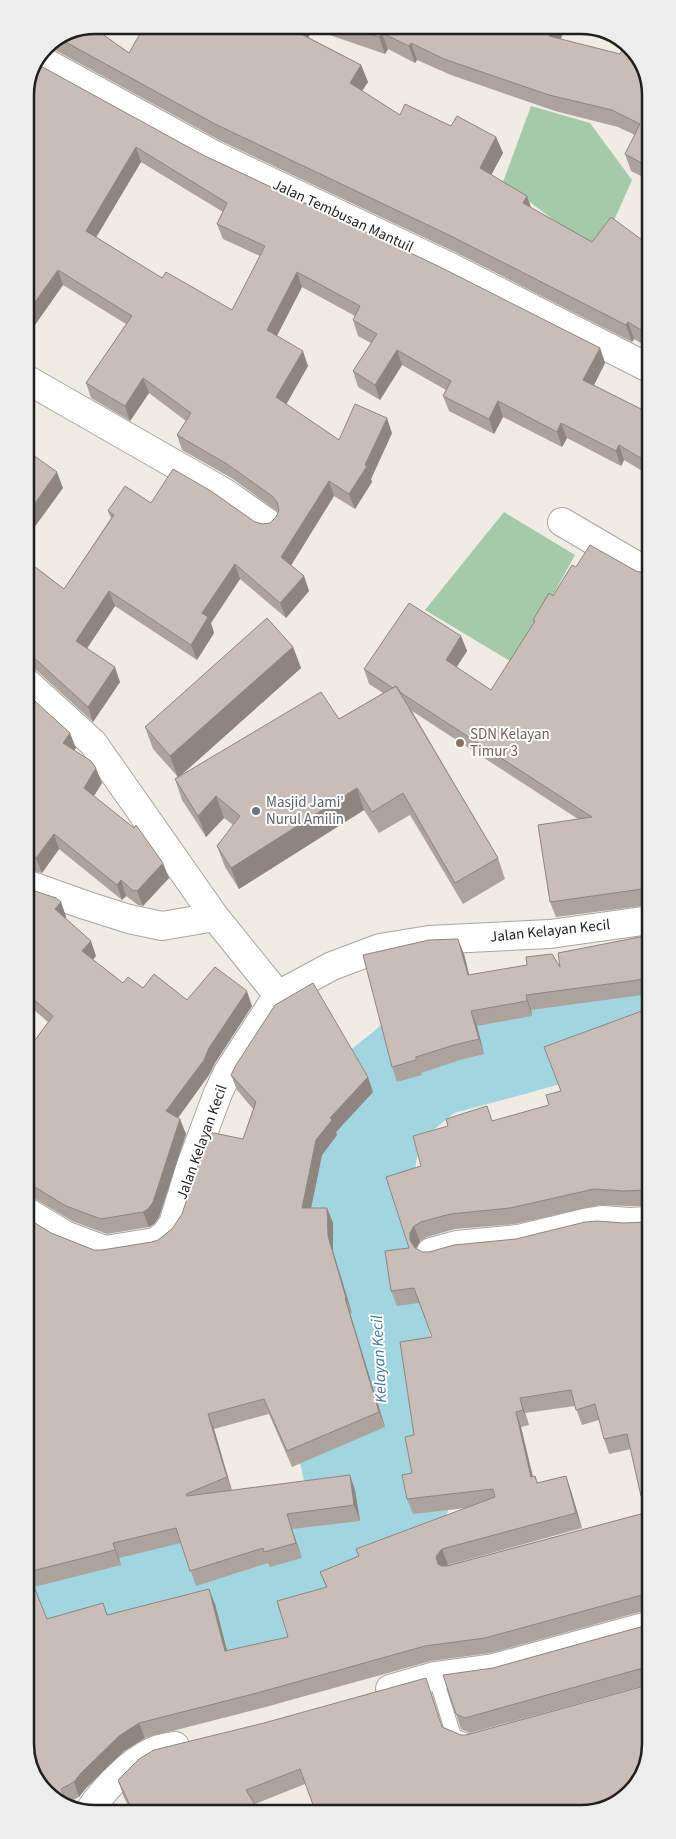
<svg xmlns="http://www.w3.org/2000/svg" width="676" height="1839" font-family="'Source Sans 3',sans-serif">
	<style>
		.cemetery { fill: #a4cba8 }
		.water { fill: #a1d6e1 }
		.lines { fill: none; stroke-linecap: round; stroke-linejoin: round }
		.service-casing { stroke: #a6a6a6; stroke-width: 16 }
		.minor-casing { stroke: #a6a6a6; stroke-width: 30 }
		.tertiary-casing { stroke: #a6a6a6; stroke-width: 30 }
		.service { stroke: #fff; stroke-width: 14 }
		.minor { stroke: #fff; stroke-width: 28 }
		.tertiary { stroke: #fff; stroke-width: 28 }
		.wall { fill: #ada39d; fill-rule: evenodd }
		.shaded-wall { fill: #8d8580 }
		.building { fill: #c9beb7; stroke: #8d8580; fill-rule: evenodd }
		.education-dot { fill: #8d6e63; stroke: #fff; stroke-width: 2 }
		.worship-dot { fill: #6b7280; stroke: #fff; stroke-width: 2 }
		.labels { text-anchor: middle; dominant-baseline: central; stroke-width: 4; stroke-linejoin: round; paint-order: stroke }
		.street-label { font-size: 15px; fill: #1f1f1f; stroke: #fff }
		.education-label { font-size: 15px; fill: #785e54; stroke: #fff; text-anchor: start }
		.worship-label { font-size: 15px; fill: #5b616d; stroke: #fff; text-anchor: start }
		.water-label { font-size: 16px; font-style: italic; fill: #3e78a6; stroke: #fff }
		.rim { fill: none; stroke: #1f1f1f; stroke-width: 2.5 }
	</style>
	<rect width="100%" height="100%" fill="#f0ece4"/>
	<path class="cemetery" d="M531,106L590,123L632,180L599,254L503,182Z
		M504,512L575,555L515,664L425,610Z"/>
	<path class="water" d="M650,958V1058L525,1094L454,1113L420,1141L413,1180L421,1285L449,1444L451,1501L440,1537L317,1630L27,1747V1529L306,1490L298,1454L269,1260L343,1056L399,1011Z"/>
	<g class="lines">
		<g class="service-casing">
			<path id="service" d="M435,1676L454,1736L467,1741"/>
		</g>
		<g class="minor-casing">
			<path id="minor" d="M26,379L225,493L269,524
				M562,522L649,573
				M26,682L93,743L215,917L278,995
				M26,884L85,905L129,919L162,926L215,917
				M27,1212L65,1235L105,1250L155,1242L165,1235L173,1224L190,1168L218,1093L228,1072L278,995L332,966L380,948L429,940L550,934L650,920
				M431,1252L457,1245L518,1239L588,1222L602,1220L629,1222L650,1221
				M390,1689L435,1676L494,1668L651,1625
				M88,1813C102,1791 128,1763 152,1752C159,1748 168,1747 175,1746"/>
		</g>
		<g class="tertiary-casing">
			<path id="tertiary" d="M39,59L214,155L450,267L649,368"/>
		</g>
		<use href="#service" class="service"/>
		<use href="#minor" class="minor"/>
		<use href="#tertiary" class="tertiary"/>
	</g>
	<path class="wall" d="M95,25L97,31L129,53L145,25H566L561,39L649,76V180L631,171L625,154L635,135L618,127L555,111L451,75L417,60L415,63L388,49L385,54L312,29L308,37L361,65L368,82L362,91L400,115L496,137L503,153L491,175L527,196L531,208L592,242L649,245V348L634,339L632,342L457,253L221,141L46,45Z
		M25,90L201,154L600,348L605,363L594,385L649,413V475L624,460L621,466L567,438L562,447L503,417L494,434L449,411L443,396L446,390L402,365L380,400L358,387L353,371L371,343L358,336L353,320L355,316L302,287L277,336L308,366L286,404L339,440L392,433L371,479L372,482L355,509L334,496L291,565L304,576L309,591L286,618L240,579L211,623L214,633L197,660L115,606L87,648L120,682L93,722L36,670L29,667H26V560L64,589L111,518L108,511L151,503L255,522L263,524L270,523L276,517L278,512L233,479L182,450L177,435L186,421L149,393L130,421L91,398L86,383L126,324L63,285L25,339ZM141,162L223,212L217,224L223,239L260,256L232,310L162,278L96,237Z
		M576,567L636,571L644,573L649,571L650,905L556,917L550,902L578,819L412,711L498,858L505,879L463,904L410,815L379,833L364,810L239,889L225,867L217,846L233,825L224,818L206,837L182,800L175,779L178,777L153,749L145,727L293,647L301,668L181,775L339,719L383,693L369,684L364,669L461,636L467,651L456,667L491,690L534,623L533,620Z
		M26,693L76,748L74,750L102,783L94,796L169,878L143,906L138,905L126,896L122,900L59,849L42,873L26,869Z
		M26,888L61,902L66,917L65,918L96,956L93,960L123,983L187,1000L252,1006L215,1063L209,1075L178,1118L186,1134L159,1217L154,1224L149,1227L107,1234L72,1221L35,1199L27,1197L26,1052L48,1022L26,1003Z
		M650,935V994L531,1010L532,1016L477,1026L484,1054L460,1060L421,1073L422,1075L397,1082L392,1067L464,954L469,975L560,967Z
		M650,1008V1206H629L600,1205L515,1224L455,1229L427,1237L420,1241L416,1249L422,1252H429L624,1223L645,1222L650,1220L651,1610H647L491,1653L431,1661L262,1708L145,1738L124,1751L86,1788L79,1797L68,1803L69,1805L49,1797L27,1763V1218L51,1233L94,1250H102L152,1242L158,1240L172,1229L243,1139L253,1109L237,1090L231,1075L373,1092L336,1132L337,1135L322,1155L311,1208H327L333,1223V1251L352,1313H350L385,1427L292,1467L269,1414L214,1429L232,1490H355L360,1521L292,1529L302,1558L270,1567L268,1563L196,1586L181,1543L119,1558L121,1565L34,1587L47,1619L103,1603L107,1615L215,1604L227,1651L288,1637L326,1587L320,1572L359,1556L466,1508L413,1514L407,1499L412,1473L414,1435L432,1337L419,1303L397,1306L391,1291L409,1248L421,1166L492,1121L549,1105L560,1091ZM575,1406L582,1425L599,1420L604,1439L609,1454L631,1449L641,1496L647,1511H649L648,1512L446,1566L448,1565L582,1528L571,1491L566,1476L538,1483L535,1476H533L521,1427L529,1425L525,1413Z
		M651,1624V1745L305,1784L255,1804L260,1813L132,1814L123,1795L118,1780L431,1693L442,1727L461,1735H466L648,1685L650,1684L470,1733L461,1729L456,1714L493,1668Z"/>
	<path class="shaded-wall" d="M95,25H100L93,40L88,28Z
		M300,25H310L312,29L304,49L297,32Z
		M553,25H566L555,53L549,36Z
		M382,33L388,49L385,54L379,37Z
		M411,43L417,60L415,63L409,46Z
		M361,65L368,82L356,100L350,83Z
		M496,137L503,153L486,185L480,168Z
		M136,147L141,162L91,246L86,231Z
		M527,196L533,213L523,203Z
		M58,270L63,285L25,339V316Z
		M297,272L302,287L272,345L267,330Z
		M628,322L634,339L632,342L626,325Z
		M600,348L605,363L589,395L583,380Z
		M397,350L402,365L380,400L375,385Z
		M303,351L308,366L282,412L276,397Z
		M143,378L149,393L130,421L125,406Z
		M498,401L503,417L494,434L489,419Z
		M387,418L392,433L371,479L372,482L355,509L349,494L365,465Z
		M561,423L567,438L562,447L557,432Z
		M619,445L624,460L621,466L616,451Z
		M57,472L63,488L26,539V516Z
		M329,481L334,496L287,572L281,557Z
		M235,564L240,579L211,623L214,633L197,660L191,645L202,613Z
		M304,576L309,591L286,618L280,603Z
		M109,591L115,606L82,656L76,641Z
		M461,636L467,651L451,676L446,660Z
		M293,647L301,668L178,778L170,756Z
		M115,667L120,682L93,722L88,707Z
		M70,733L76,748L69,758L63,743Z
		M96,768L102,783L89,803L84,788Z
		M357,788L364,810L239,889L231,868Z
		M216,796L224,818L206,837L198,816Z
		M54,834L59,849L42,873L36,858Z
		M163,863L169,878L143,906L137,891Z
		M121,880L126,896L122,900L117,885Z
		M61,902L66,917L60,924L55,909Z
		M458,939L464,954L473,990L468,975Z
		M91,941L96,956L87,966L82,951Z
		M247,991L252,1006L215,1063L209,1075L172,1126L166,1111L209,1048Z
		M526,995L531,1010L532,1016L527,1001Z
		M471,1011L477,1026L484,1054L479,1039Z
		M368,1077L373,1092L336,1132L337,1135L322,1155L308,1223L302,1208L316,1140L330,1118Z
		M180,1119L186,1134L159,1217L154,1224L149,1227L143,1212Z
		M327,1208L333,1223V1251L352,1313L346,1298L328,1236Z
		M414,1226L420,1241L416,1248V1256L410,1240V1233Z
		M345,1298L350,1313L385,1427L379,1412Z
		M520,1398L529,1425L523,1410Z
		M516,1412L521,1427L536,1492L531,1477Z
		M208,1414L214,1429L232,1492L227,1477Z
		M350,1475L355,1490L360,1521L354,1505Z
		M566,1476L571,1491L582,1528L576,1513Z
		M287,1514L292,1529L302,1558L296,1543Z
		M113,1543L119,1558L121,1565L115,1550Z
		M442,1549L448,1565L441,1571L438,1564L436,1556Z
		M209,1589L215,1604L231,1666L225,1651Z
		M139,1723L145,1738L124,1751L86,1788L79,1797L74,1782L81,1773L119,1736Z"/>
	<path class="building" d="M145,25H300L297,32L361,65L350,83L400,115L405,104L451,126L457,116L496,137L480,168L527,196L523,203L592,242L611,217L649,245V335L628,322L626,325L451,236L215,124L60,39L91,26L129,53Z
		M344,25H553L549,36L620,54L626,43L649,76V167L625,154L640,124L612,110L549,95L444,59L411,43L409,46L382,33L379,37Z
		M37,64L201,154L438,266L600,348L583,380L649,413V463L619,445L616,451L561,423L557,432L498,401L489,419L443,396L451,381L397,350L375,385L353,371L377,334L353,320L360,306L297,272L267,330L303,351L276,397L339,440L355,404L387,418L365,465L367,466L349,494L329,481L281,557L304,576L280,603L235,564L202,613L208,617L191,645L109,591L76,641L115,667L88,707L31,655L26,653V560L64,589L114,515L108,511L125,486L151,503L173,469L211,491L255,522L263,524L270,523L276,517L279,510L277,502L272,496L227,464L177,435L191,413L143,378L125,406L86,383L132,316L58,270L25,316V90ZM136,147L227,203L217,224L265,246L232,310L166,272L162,278L86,231Z
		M26,450L57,472L26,516Z
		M590,545L636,571L644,573L649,571L650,890L642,889L550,902L538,825L592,817L401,693L396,686L393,688L364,669L409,603L461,636L446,660L491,690L535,621L533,620L549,593L553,596L572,565L576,567Z
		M267,618L293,647L170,756L145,727Z
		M396,686L498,858L455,883L403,793L372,812L357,788L231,868L217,846L240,816L216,796L198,816L175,779L321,692L339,719Z
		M26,693L70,733L63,743L91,761L96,768L84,788L134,828L136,825L163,863L137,891L132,890L121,880L117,885L54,834L36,858L26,855Z
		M26,888L56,898L61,902L55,909L91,941L82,951L123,983L128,977L143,988L154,974L187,1000L215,967L247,991L209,1048L204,1060L166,1111L180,1119L153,1202L148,1209L143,1212L101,1219L66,1206L30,1184L27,1183L26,1052L53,1016L26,993Z
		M650,935V978L631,981L526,995L527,1001L471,1011L479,1039L454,1045L416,1057V1060L392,1067L363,955L429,940L458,939L468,975L527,965L526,957L552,954L560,967L558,953Z
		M313,983L368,1077L330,1118L332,1120L316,1140L302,1208H327L328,1236L346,1298H345L379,1412L287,1451L264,1399L208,1414L227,1477L186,1494L187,1496L350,1475L354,1505L287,1514L296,1543L264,1552L263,1548L190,1571L176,1528L113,1543L115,1550L28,1572L47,1619L103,1603L107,1615L209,1589L225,1651L288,1637L277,1601L327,1587L320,1572L359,1556L356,1549L495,1497L493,1489L407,1499L402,1475L412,1473L405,1437L414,1435L400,1342L432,1337L414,1288L391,1291L385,1251L409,1248L386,1177L421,1166L413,1136L448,1126L446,1119L487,1106L492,1121L549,1105L546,1095L561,1091L544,1047L650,1008V1192L644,1190L624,1191L594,1189L510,1208L450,1214L421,1222L414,1226L410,1233V1240L415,1248L422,1252H429L454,1245L516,1239L585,1222L597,1221L624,1223L645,1222L650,1220L651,1497L647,1495L641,1496L627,1434L604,1439L595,1404L576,1410L571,1390L520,1398L523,1410L516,1412L531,1477L535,1476L537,1483L566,1476L576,1513L442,1549L436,1556L438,1564L442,1566H447L648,1512L651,1510V1596L649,1595H642L485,1638L425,1646L257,1693L139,1723L119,1736L81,1773L74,1782L61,1789L67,1801L63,1803L49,1797L27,1763V1218L51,1233L94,1250H102L152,1242L158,1240L172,1229L182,1214L209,1132L243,1139L256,1102L231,1075L236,1065L275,1005Z
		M651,1624V1671L648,1669L643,1668L465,1718L456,1714L443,1675L493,1668Z
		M426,1678L442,1727L461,1735H466L648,1685L651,1682V1745L637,1787L600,1812L316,1813L300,1769L246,1790L260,1813H223L220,1809L210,1813L134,1814L118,1780L139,1759L154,1750L264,1723Z"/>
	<circle class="education-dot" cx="460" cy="743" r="5"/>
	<circle class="worship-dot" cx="256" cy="811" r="5"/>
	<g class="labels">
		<g class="street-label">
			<text transform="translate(343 216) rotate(25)">Jalan Tembusan Mantuil</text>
			<text transform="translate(550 931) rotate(-6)">Jalan Kelayan Kecil</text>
			<text transform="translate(202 1142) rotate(-70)">Jalan Kelayan Kecil</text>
		</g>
		<g class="education-label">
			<text x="470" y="734">SDN Kelayan<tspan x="470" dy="17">Timur 3</tspan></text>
		</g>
		<g class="worship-label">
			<text x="266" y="802">Masjid Jami'<tspan x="266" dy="17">Nurul Amilin</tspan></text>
		</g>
		<g class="water-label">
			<text transform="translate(379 1359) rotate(-93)">Kelayan Kecil</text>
		</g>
	</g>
	<path d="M0 0H676V1839H0ZM95 34H581A61 61 0 0 1 642 95V1744A61 61 0 0 1 581 1805H95A61 61 0 0 1 34 1744V95A61 61 0 0 1 95 34Z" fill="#ededed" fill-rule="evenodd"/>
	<path class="rim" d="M95 34H581A61 61 0 0 1 642 95V1744A61 61 0 0 1 581 1805H95A61 61 0 0 1 34 1744V95A61 61 0 0 1 95 34Z"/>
</svg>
